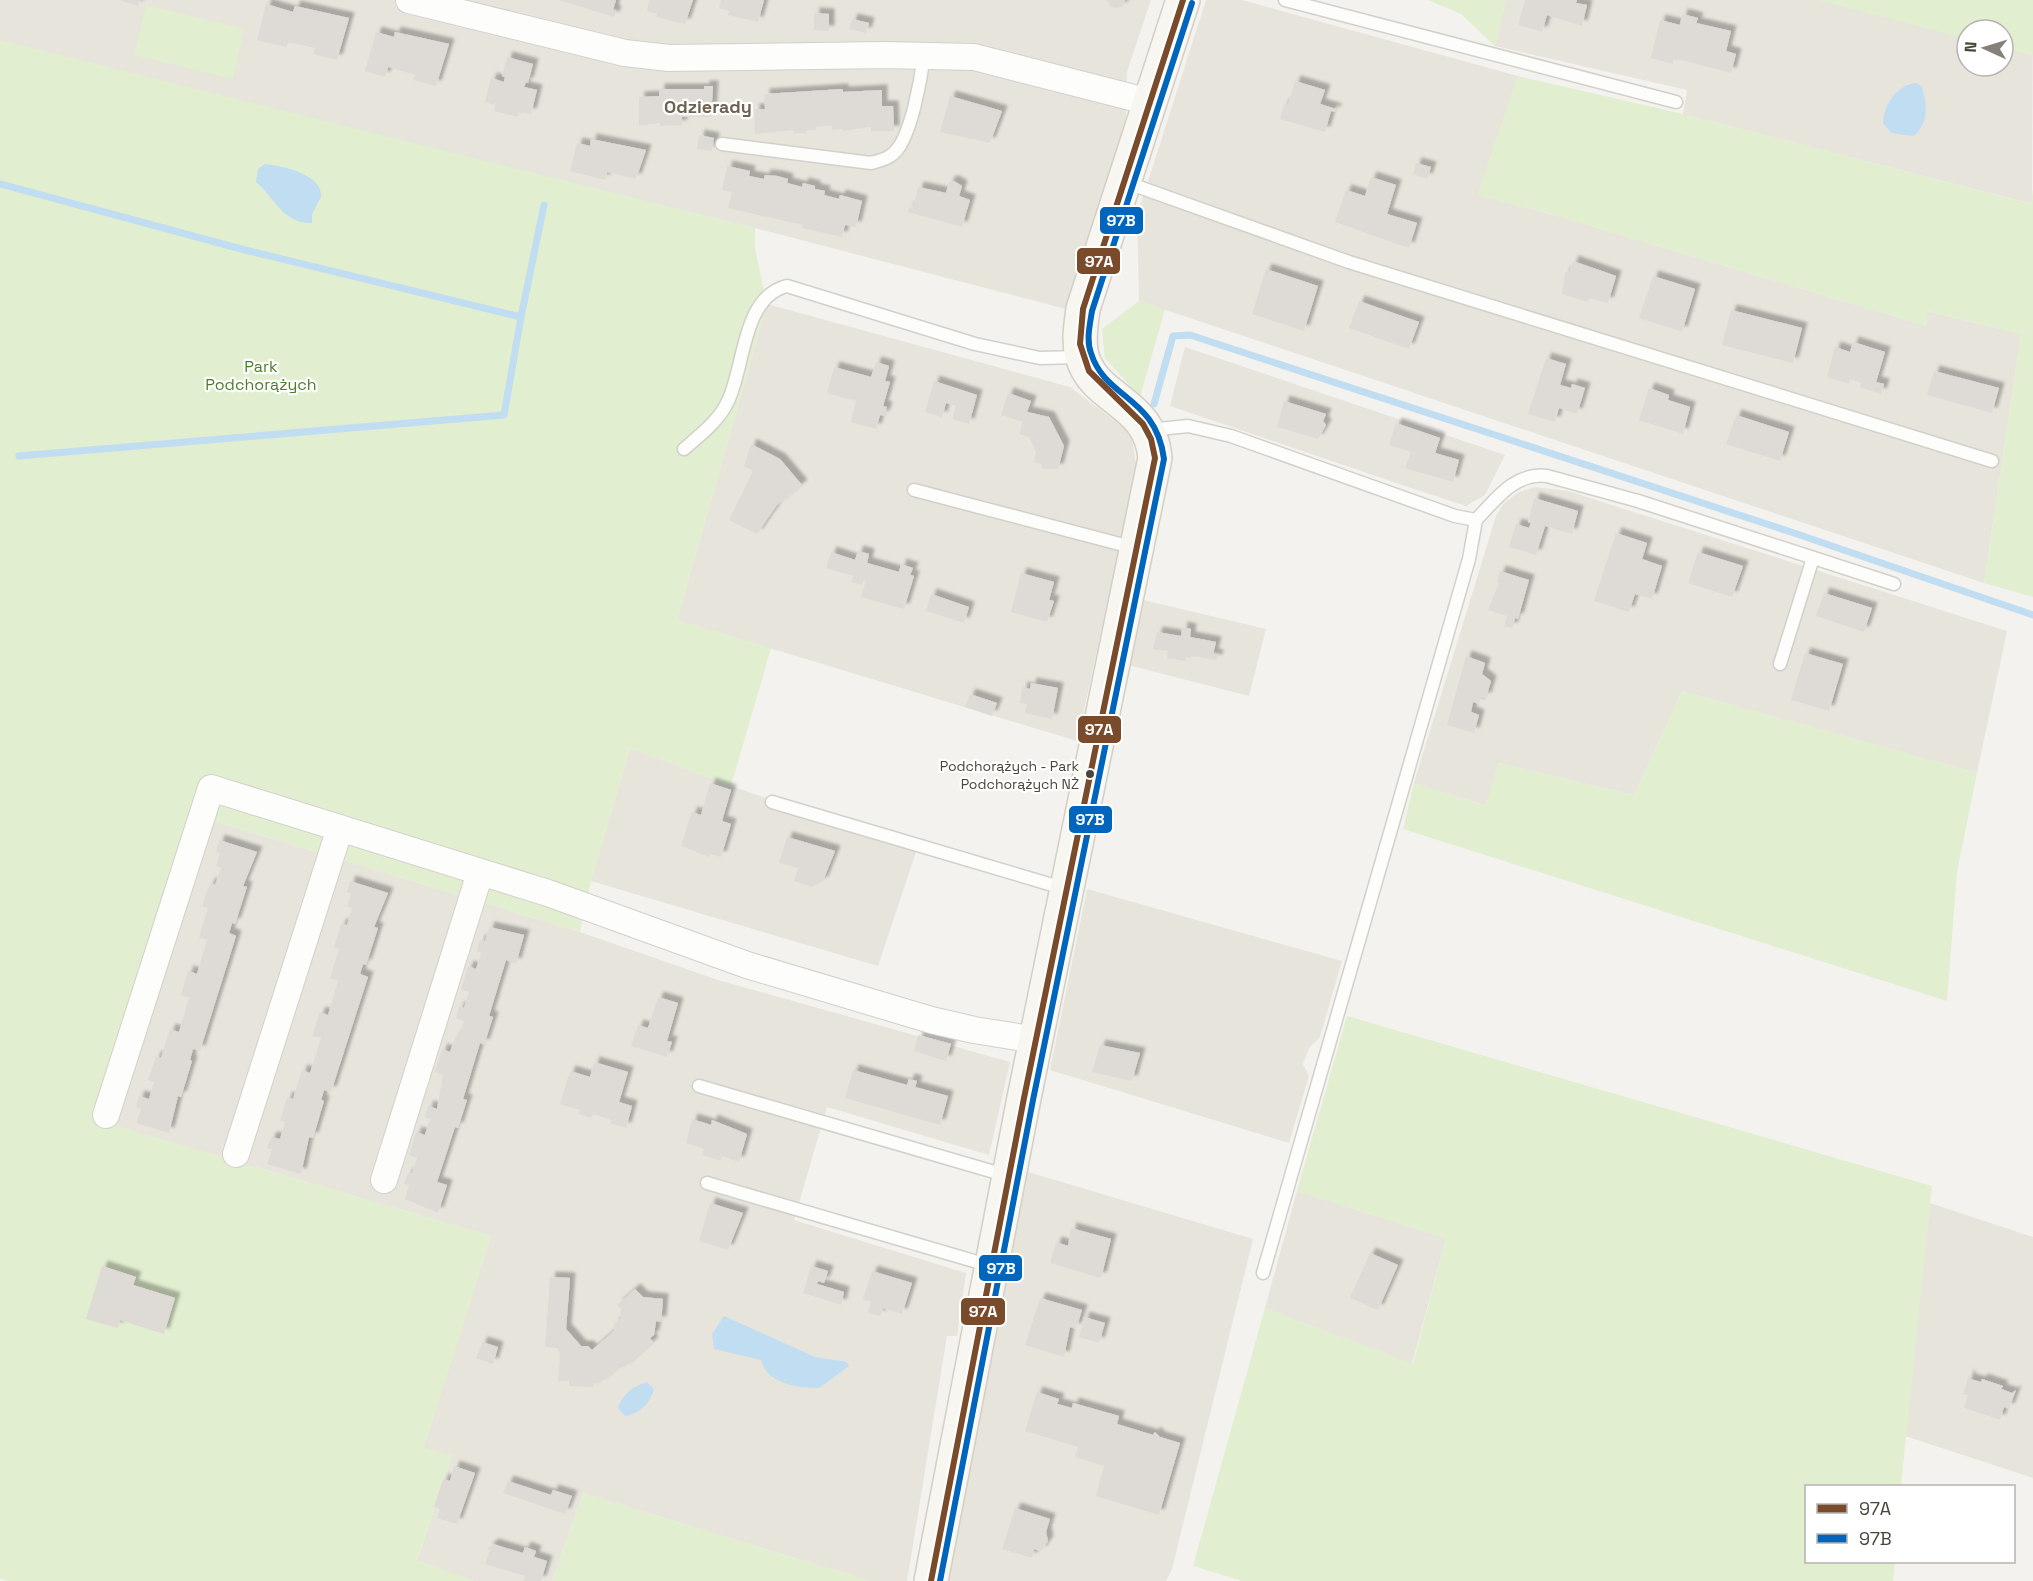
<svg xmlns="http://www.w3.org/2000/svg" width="2033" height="1581" font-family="'Space Grotesk',sans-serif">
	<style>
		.residential { fill: #e7e4dc; fill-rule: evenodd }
		.green { fill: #e1eecf }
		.water { fill: #c0ddf1 }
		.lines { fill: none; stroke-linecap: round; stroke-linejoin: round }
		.stream { stroke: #c0ddf1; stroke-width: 7 }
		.building { fill: #dedbd6; filter: url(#shadow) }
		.lane-casing { stroke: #d2d0cb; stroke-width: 15 }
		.street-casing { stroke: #d2d0cb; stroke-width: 28 }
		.secondary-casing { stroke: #d3cfc5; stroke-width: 36 }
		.lane { stroke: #fdfdfc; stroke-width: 12 }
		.street { stroke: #fdfdfc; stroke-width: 26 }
		.secondary { stroke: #f7f6f1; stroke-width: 33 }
		.bus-1-casing { stroke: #fff; stroke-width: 10 }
		.bus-2-casing { stroke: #fff; stroke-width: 10 }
		.bus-1 { stroke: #7a4b2a; stroke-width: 6 }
		.bus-2 { stroke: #0065bd; stroke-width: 6 }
		.bus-dot { fill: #4b4439; stroke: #fff; stroke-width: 2 }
		.labels { text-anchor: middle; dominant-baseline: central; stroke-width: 4.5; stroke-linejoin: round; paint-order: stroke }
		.bus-label { font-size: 14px; fill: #4b4439; stroke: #fff; text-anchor: end }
		.park-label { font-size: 16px; fill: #4a7f2a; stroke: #fff }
		.neighbourhood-label { font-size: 18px; font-weight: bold; fill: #6e6250; stroke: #fff }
		.line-badge { stroke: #fff; stroke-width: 2 }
		.badge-label { font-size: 16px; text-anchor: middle; font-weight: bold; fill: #fff }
	</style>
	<defs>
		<filter id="shadow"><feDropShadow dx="5.5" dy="-5.5" stdDeviation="1.5" flood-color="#0004"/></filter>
	</defs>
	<rect width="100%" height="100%" fill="#f4f2ee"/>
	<path class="residential" d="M0,0H1151L1127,72L1126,119L1066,309L755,228L0,43Z
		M1206,0H1242L1518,76L1478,195L1547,213L1927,326V311L2021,334L1984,583L1139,301L1137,216Z
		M1506,0H2033L2032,204L1683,114L1687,90L1495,46ZM1967,30H2003V66H1967Z
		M767,304L1070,387L1131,433L1137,470L1077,741L677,620Z
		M1185,347L1505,455L1485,495L1466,506L1402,485L1170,406Z
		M1535,487L1568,491L2007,631L1977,773L1682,691L1634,795L1499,763L1486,806L1414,783L1496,516L1504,503L1519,492Z
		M1143,600L1266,629L1249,696L1128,665Z
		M630,748L731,786L917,849L878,966L591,881Z
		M190,814L580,932L718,980L1010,1062L989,1155L827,1107L794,1220L966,1273L957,1336H947L907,1581H870L583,1493L552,1581H474L417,1561L452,1455L423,1449L491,1236L95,1120Z
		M1087,889L1342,961L1320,1037L1309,1048L1303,1064L1309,1076L1289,1143L1050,1070Z
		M1025,1171L1253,1239L1172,1569L1166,1581H949Z
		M1297,1191L1446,1238L1412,1364L1265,1308Z
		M1930,1203L2033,1237V1478L1905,1436Z"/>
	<path class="green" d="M1428,0H1506L1495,46L1461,14Z
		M1818,0H2033V56L2003,48V30H1967V39Z
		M146,5L244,29L233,79L134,55Z
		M0,40L755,228V248L767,304L677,620L771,648L731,786L630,748L591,881L580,932L190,814L96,1120L491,1236L424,1448L452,1455L417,1560L474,1581H8L0,1579Z
		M1518,76L1683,114L2031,204L2033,189V597L1984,583L2021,334L1928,311L1927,326L1547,213L1477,195Z
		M1139,301L1165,309L1140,397L1105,358L1102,329Z
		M1682,691L1977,773L1957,872L1947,1001L1403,829L1414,783L1485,806L1499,763L1634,795Z
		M1347,1016L1932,1186L1901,1486H1806V1562H1895L1893,1581H1242L1193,1566L1265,1308L1413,1364L1446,1238L1297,1191Z
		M583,1493L870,1581H552Z"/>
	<path class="water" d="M1916,83L1921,86C1928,102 1929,125 1913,136L1891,133L1883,123C1884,104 1897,85 1916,83Z
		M265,164C282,166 323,174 321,197L312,214V223C283,224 275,198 256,182L258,169Z
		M724,1316L815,1357L847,1362L849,1366L819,1388C797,1388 767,1384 761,1360L714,1349L712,1334Z
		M647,1382L654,1389C650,1404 639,1414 625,1416L618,1408C623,1394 633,1386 647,1382Z"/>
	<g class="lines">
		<path class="stream" d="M0,184L245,250L521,317L544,205
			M1154,404L1173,336L1190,335L1797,534L2033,615
			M19,456L504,415L521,317"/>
	</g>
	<path class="building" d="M119,0H139L138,6Z
		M559,0H616L613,10L616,11L614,17Z
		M649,0H693L685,24L656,17L657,14L647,11Z
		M721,0H764L758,22L728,15L729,11L719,8Z
		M1107,0H1125L1123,6L1116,8L1111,7Z
		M1525,0H1577L1576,3L1587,5L1582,26L1547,15L1542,32L1518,25Z
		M266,4L293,12L295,6L349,18L337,60L313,54L315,48L288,42L286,47L257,40Z
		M814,13L829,14V31L814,30Z
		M1682,14L1698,18L1696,23L1731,31L1726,51L1736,54L1731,73L1674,58L1673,64L1651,58L1660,20L1680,25Z
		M852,19L869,23L866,33L849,29Z
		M376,32L394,37L395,32L449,44L436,86L413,80L415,75L388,67L385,77L365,71Z
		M507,57L533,64L528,83L526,82L524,87L537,90L531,114L519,111L518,117L494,111L495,105L485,102L491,78L504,82L505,77L502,76Z
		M1295,81L1325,90L1320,104L1336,109V112L1331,111L1325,132L1280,119L1284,104L1288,105Z
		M704,86H713L711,117H682V125L660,126V123L639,126V97L659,96V89H704Z
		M843,89V92L882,90V106H893L894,131H871V127L843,131V129L832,130V126H816V130H806V133H794V130L755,134L754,109H765L764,94Z
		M950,96L1002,111L990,143L940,132Z
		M699,135L714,138L712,151L697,149Z
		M591,139L646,150L636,179L607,172L605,180L570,171L577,143L590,146Z
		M1416,163L1431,167L1427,179L1413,174Z
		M727,166L750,171L749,176L764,179L765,175L777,176L788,179L787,183L802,187L803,183L815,186V189L825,191L824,195L839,199L840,195L862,201L856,227L845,225L842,237L802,228L803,225L728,208L732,192L722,190Z
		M1371,177L1396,185L1387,214L1417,223L1409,248L1335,222L1346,190L1365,196Z
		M954,181L962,186L959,196L970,200L962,227L908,212L909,207L913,209L918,187L946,193L949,182Z
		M1573,261L1616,276L1608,303L1589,298L1588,302L1562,294L1565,272L1569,273Z
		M1266,269L1318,286L1304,331L1252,314Z
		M1653,276L1695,289L1682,332L1639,318Z
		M1359,301L1419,322L1409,349L1349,328Z
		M1731,310L1802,328L1793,363L1722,345Z
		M1853,342L1885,352L1876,382L1884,384L1881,394L1860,387L1861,383L1850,379L1849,384L1827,377L1835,347L1850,352Z
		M1546,358L1566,364L1560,385L1571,388L1572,384L1585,388L1577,414L1559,408L1555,422L1528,414Z
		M876,362L889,366L885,381L890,382L883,406L887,407L884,416L880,415L876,429L851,422L856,401L827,393L834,367L871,377Z
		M1934,371L1999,388L1992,413L1927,395Z
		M934,381L977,395L969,424L952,419L956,406L946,403L942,417L925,412Z
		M1649,388L1669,395L1668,400L1690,407L1683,434L1639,420Z
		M1008,393L1031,401L1027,412L1049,417L1064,446L1058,469H1042L1041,464L1034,462L1036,452L1029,437L1019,434L1023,422L1001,415Z
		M1284,401L1326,414L1323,421L1326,425L1318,439L1277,427Z
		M1736,415L1789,432L1780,461L1726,444Z
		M1396,423L1440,438L1435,453L1459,460L1453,482L1405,468L1411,452L1389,445Z
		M751,444L780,459L802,485L777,505L757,534L729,520L753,471L744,466Z
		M1534,498L1578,511L1572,534L1545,526L1536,555L1509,547L1516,524L1529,528L1531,523L1528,522Z
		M1616,533L1647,543L1642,559L1662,566L1652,599L1635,594L1629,612L1594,601Z
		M858,551L869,554L867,563L899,572L901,564L913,568L910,575L914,576L904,609L861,597L866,580L864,579L862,585L851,582L853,576L826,568L831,552L855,560Z
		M1698,552L1743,566L1732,597L1688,583Z
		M1500,571L1529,580L1518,619L1515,618L1512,628L1504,626L1507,616L1488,610L1499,583L1497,582Z
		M1021,573L1054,582L1049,600L1054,601L1047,622L1011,612Z
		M1824,593L1872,608L1864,632L1816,616Z
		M931,594L969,607L964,623L926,611Z
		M1182,627L1191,629L1190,637L1216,642L1213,654L1218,655L1217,660L1187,655L1185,661L1167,658L1168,651L1153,649L1157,632L1181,636Z
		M1805,653L1843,664L1829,711L1791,700Z
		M1466,656L1485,663L1482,674L1491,681L1486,698L1481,697L1479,704L1473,702L1471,712L1479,715L1474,733L1447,725Z
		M1031,683L1058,688L1052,719L1025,713L1027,704L1020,703L1022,687L1030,689Z
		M970,694L997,703L992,716L965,707Z
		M710,783L731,790L722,821L731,824L721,857L710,854L709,857L681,846L692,812L701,815Z
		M787,837L835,851L823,881L812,887L794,881L798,868L779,863Z
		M219,840L257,852L243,886L247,887L235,924L232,923L229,933L236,936L200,1051L193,1049L190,1060L192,1061L181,1097L178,1096L169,1133L136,1123L141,1109L136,1107L139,1096L149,1099L154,1082L148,1080L156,1056L161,1058L170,1029L179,1032L189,998L181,995L188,971L197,974L207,940L199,937L208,908L202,906L210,883L215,885L221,868L216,866L220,853L216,852Z
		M350,881L388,893L374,927L378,928L366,965L363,964L360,974L368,977L331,1092L324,1090L321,1100L324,1101L313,1138L309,1137L301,1174L267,1164L272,1149L267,1148L271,1137L280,1139L285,1122L280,1121L287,1097L293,1099L302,1070L310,1073L321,1038L312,1036L320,1012L328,1015L338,981L330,978L339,949L334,947L341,924L347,925L352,908L347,907L351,894L347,892Z
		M489,927L524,935L516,964L506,960L489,1016L493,1017L484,1045L480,1043L463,1099L467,1100L458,1128L455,1127L437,1182L447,1185L438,1213L405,1199L409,1185L404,1184L408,1173L412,1174L417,1158L409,1155L416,1132L425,1135L430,1119L425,1117L428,1106L437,1109L443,1075L435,1072L438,1061L442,1049L450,1052L456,1036L459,1037L464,1021L456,1018L459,1007L464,1008L469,992L461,990L468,966L476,969L481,953L477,951L480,940L485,941Z
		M658,997L678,1003L667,1041L672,1042L667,1057L631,1046L638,1025L648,1028Z
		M918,1035L951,1044L946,1061L914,1051Z
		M1100,1045L1140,1053L1132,1081L1092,1072Z
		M594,1062L628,1072L619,1102L632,1106L626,1128L610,1123L612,1120L593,1114L591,1118L579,1114L580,1110L560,1104L570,1071L590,1077Z
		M853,1070L907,1085L909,1079L917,1081L915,1087L948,1096L940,1125L845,1098Z
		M692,1119L711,1125L712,1120L747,1134L739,1162L722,1156L721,1161L702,1155L704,1149L686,1143Z
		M710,1203L743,1213L728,1250L699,1241Z
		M1071,1228L1111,1239L1101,1278L1050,1263L1056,1242L1068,1246Z
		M1370,1253L1398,1265L1378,1310L1350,1298Z
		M102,1266L136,1277L133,1285L175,1298L164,1334L120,1320L118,1328L86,1319Z
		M811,1266L828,1271L824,1283L818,1281L817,1284L844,1292L841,1305L803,1293Z
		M872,1271L912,1283L902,1314L883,1308L880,1316L868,1313L871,1302L863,1299Z
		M550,1277L570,1278L566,1329L581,1346H588L592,1350L614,1331V1324L620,1319L621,1309L617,1305L635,1289L643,1297L663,1299L661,1322L656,1321L654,1335L650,1338L653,1342L625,1367H619L600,1383H594L593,1387L569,1386V1381H558L560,1353L557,1348L545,1347Z
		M1040,1298L1082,1310L1076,1329L1070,1327L1064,1357L1025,1345Z
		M1084,1317L1105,1323L1099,1343L1079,1337Z
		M482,1342L498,1347L493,1364L476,1358Z
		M1969,1374L1970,1379L1981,1382L1982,1379L2003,1386L2001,1389L2012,1393L2016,1390L2009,1409L2004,1407L2000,1420L1964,1408L1968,1395L1963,1394Z
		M1037,1392L1059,1399L1057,1404L1072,1408L1073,1403L1119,1416L1117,1424L1153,1435L1155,1432L1160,1437L1180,1443L1159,1515L1096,1496L1104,1466L1075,1457L1078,1447L1025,1431Z
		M454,1466L475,1473L457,1524L437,1518L440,1509L434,1507L443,1479L450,1481Z
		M508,1481L551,1495L553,1490L572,1496L565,1514L503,1493Z
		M1015,1508L1050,1519L1046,1532L1048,1541L1041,1551L1034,1549L1032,1558L1002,1549Z
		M493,1544L523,1553L525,1547L536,1551L534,1557L547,1561L541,1581H523L525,1576L485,1564L490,1550L487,1549Z"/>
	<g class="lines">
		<g class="lane-casing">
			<path id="lane" d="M1285,0L1676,102
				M722,144L871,163C882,160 892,158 899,147C912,128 921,79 924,55
				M1125,182L1349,262L1992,461
				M1149,430L1188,426L1231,436L1455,516L1476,520C1496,499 1515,472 1547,476L1638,501L1894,584
				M684,449C700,435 719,421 728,401C745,366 742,297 787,286L975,344L1040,358L1081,357
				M914,490L1135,548
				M1780,664L1813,558
				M772,802L1066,889
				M699,1086L1008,1176
				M707,1183L991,1266
				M1263,1273L1469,559L1476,520"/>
		</g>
		<g class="street-casing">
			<path id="street" d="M409,0L625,53L669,58L885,55L974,57L1150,102
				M106,1115L211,788L548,893L747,965L931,1020L974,1030L1037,1040
				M236,1154L340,828
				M384,1180L480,873"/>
		</g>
		<g class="secondary-casing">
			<path id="secondary" d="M931,1581L1024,1098L1155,458C1150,400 1095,402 1082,356C1078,341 1081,324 1083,309L1183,0"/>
		</g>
		<use href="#lane" class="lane"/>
		<use href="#street" class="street"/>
		<use href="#secondary" class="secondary"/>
		<g class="bus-1-casing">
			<path id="bus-1" d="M931,1581L1024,1098L1155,458L1151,439L1143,424L1089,371L1080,344L1083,309L1183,0"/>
		</g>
		<g class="bus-2-casing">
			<path id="bus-2" d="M940,1581L1033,1100L1164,459C1156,396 1105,399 1091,353C1086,340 1090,324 1092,311L1192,3"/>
		</g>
		<use href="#bus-1" class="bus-1"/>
		<use href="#bus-2" class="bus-2"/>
	</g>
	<circle class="bus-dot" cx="1090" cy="774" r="5"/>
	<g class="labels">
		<g class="bus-label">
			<text x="1079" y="766">Podchorążych - Park<tspan x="1079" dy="18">Podchorążych NŻ</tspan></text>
		</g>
		<g class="park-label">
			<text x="261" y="366">Park<tspan x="261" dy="18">Podchorążych</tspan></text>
		</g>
		<g class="neighbourhood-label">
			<text x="708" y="106">Odzierady</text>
		</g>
	</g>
	<g class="line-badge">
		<rect x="1099" y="206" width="45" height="29" rx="6" fill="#0065bd"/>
		<rect x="1076" y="247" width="45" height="28" rx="6" fill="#7a4b2a"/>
		<rect x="1077" y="715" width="45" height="29" rx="6" fill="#7a4b2a"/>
		<rect x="1068" y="805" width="45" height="29" rx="6" fill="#0065bd"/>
		<rect x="978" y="1254" width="45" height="28" rx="6" fill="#0065bd"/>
		<rect x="960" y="1297" width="46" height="29" rx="6" fill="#7a4b2a"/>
	</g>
	<g class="badge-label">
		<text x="1121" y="226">97B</text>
		<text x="1099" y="267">97A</text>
		<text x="1099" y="735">97A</text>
		<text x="1090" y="825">97B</text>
		<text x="1001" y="1274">97B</text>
		<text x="983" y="1317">97A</text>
	</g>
	<rect x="1805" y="1485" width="210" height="78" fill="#ffffff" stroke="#b7b4b0" stroke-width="1.5"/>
	<rect x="1817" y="1504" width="30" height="9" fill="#7a4b2a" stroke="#b7b4b0" stroke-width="1.5"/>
	<text x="1859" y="1515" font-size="18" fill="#4b4439">97A</text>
	<rect x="1817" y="1534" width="30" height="9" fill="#0065bd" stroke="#b7b4b0" stroke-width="1.5"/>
	<text x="1859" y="1545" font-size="18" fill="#4b4439">97B</text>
	<g transform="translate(1985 48) rotate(274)"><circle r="28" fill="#ffffff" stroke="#b7b4b0" stroke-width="1.5"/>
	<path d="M0-4.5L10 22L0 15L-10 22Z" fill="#868178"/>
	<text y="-9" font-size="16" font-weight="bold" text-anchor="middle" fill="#4b4439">N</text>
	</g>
</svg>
